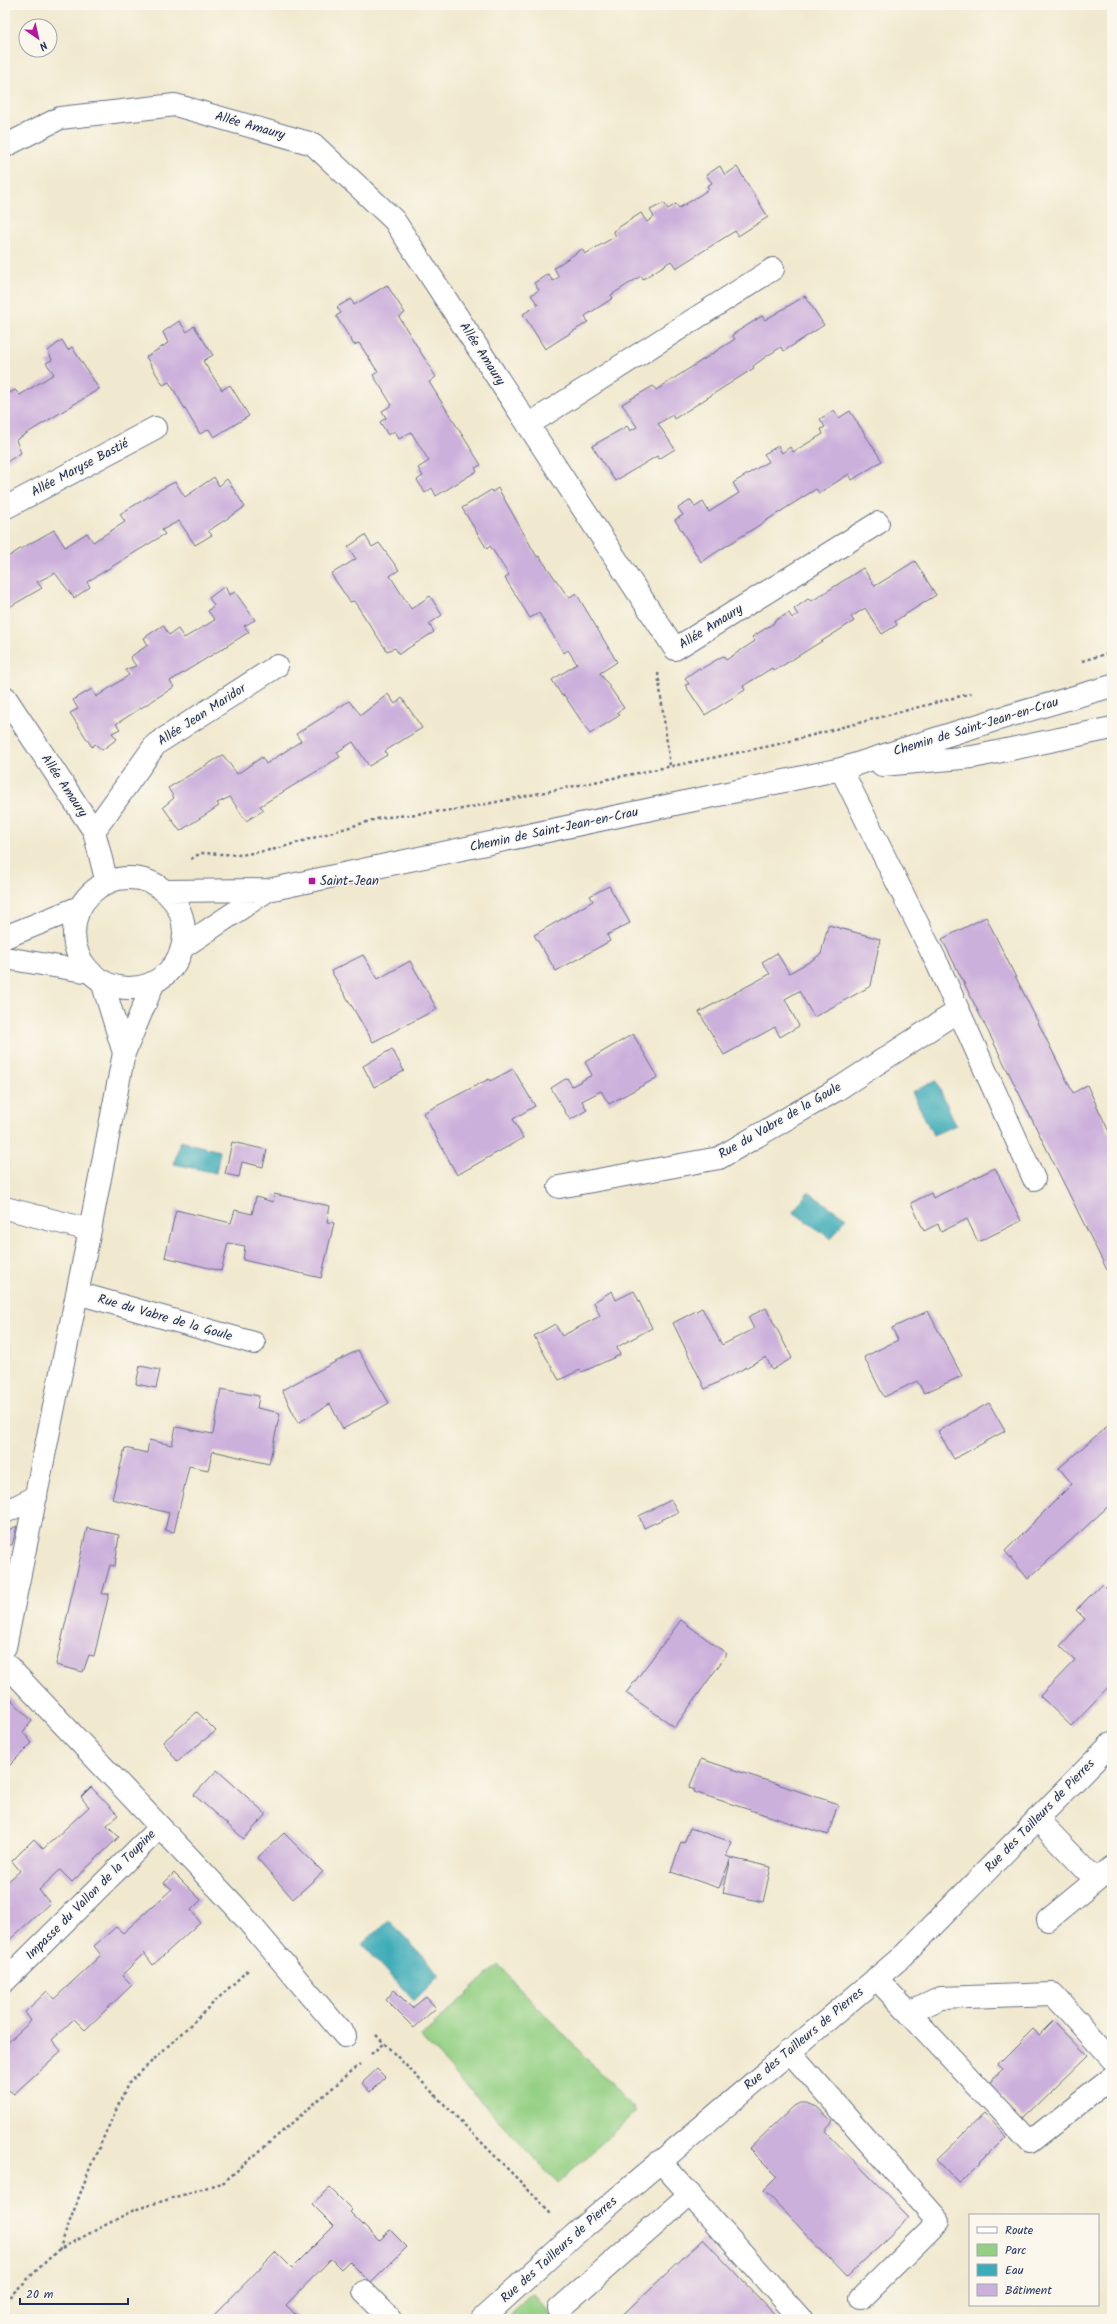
<svg xmlns="http://www.w3.org/2000/svg" width="1117" height="2324" font-family="Kalam,sans-serif">
	<style>
		.green { fill: #94d084; stroke: #588071 }
		.water { fill: #3cacb8; stroke: #2c6e8b }
		.building { fill: #ccb0dc }
		.lines { fill: none; stroke-linecap: round; stroke-linejoin: round }
		.minor-casing { stroke: #667086; stroke-width: 24 }
		.path { stroke: #667086; stroke-width: 2.5; stroke-dasharray: 3 3; stroke-linecap: butt }
		.minor { stroke: #fff; stroke-width: 22 }
		.poi-dot { fill: #b5179e; stroke: #fbf7ec; stroke-width: 1.5 }
		.labels { text-anchor: middle; dominant-baseline: central; stroke-width: 3; stroke-linejoin: round; paint-order: stroke }
		.street-label { font-size: 13px; fill: #1b2f5e; stroke: #fbf7ec }
		.poi-label { font-size: 13px; fill: #1b2f5e; stroke: #fbf7ec; text-anchor: start }
	</style>
	<rect width="100%" height="100%" fill="#fbf7ec"/>
	<filter id="ink" filterUnits="userSpaceOnUse"><feTurbulence type="fractalNoise" baseFrequency=".025" numOctaves="2"/><feDisplacementMap in="SourceGraphic" scale="8" xChannelSelector="R" yChannelSelector="G"/><feConvolveMatrix kernelMatrix="1 2 1 2 8 2 1 2 1" color-interpolation-filters="sRGB"/></filter>
	<filter id="wash" filterUnits="userSpaceOnUse"><feTurbulence type="fractalNoise" baseFrequency=".012" numOctaves="4" result="noise"/><feDisplacementMap in="SourceGraphic" scale="16" xChannelSelector="R" yChannelSelector="G"/><feGaussianBlur stdDeviation="0.9" result="paint"/><feColorMatrix in="noise" values="0 0 0 0 0 0 0 0 0 0 0 0 0 0 0 0 0 1.4 0 .05"/><feComposite in="paint" operator="in"/></filter>
	<g filter="url(#wash)">
		<rect width="100%" height="100%" fill="#f1e9cf"/>
		<path class="green" d="M498,1965L636,2111L558,2184L421,2037Z
			M533,2294L555,2319H506Z"/>
		<path class="water" d="M936,1081L956,1125L933,1135L912,1092Z
			M180,1141L220,1151L216,1173L174,1164Z
			M808,1192L846,1218L831,1239L793,1212Z
			M389,1920L440,1975L414,2001L362,1944Z"/>
		<g id="blocks">
			<path class="building" d="M720,166L725,175L737,167L768,217L738,236L735,231L676,268L671,261L643,279L641,276L611,295L613,298L585,316L588,322L545,349L523,314L538,305L531,295L539,290L534,283L548,274L553,281L559,277L554,268L582,249L585,254L616,236L613,231L641,213L647,222L654,217L650,210L664,203L668,209L676,204L679,208L694,199L709,189L707,186L712,183L706,175Z
				M387,285L405,313L399,317L436,377L429,382L481,465L475,468L477,471L436,496L432,488L425,493L417,480L423,476L418,468L429,461L411,432L399,439L395,431L388,435L380,422L386,418L382,411L392,405L373,375L378,372L359,343L354,345L336,316L341,313L337,307L351,299L354,305Z
				M805,296L824,325L784,351L781,347L767,356L753,366L754,368L674,419L672,415L658,424L675,449L659,459L657,456L615,481L592,446L627,426L630,431L637,427L622,404L653,386L656,390L735,339L732,335L762,316L765,320Z
				M179,321L187,332L194,326L213,355L203,361L222,390L230,385L249,416L214,437L209,429L200,434L169,382L163,385L146,357L168,343L163,332Z
				M62,340L68,350L72,347L99,389L16,440L21,453L5,463V386L8,394L15,390L20,395L54,374L46,363L52,360L48,351Z
				M834,410L839,418L850,411L882,461L852,480L849,474L819,493L816,489L701,562L675,520L683,515L678,508L691,500L695,507L703,502L709,512L739,493L733,483L769,461L764,454L778,446L782,453L790,447L793,452L823,434L821,429L825,427L820,419Z
				M214,477L219,486L227,479L245,507L208,531L212,535L195,545L179,521L162,530L165,534L87,582L90,587L74,598L55,573L37,582L42,588L6,609L5,607V559L17,551L54,530L65,547L87,533L93,542L125,522L120,514L161,489L175,482L185,497Z
				M498,488L537,557L539,556L566,594L570,597L576,593L617,662L600,673L624,708L617,712L620,715L590,734L564,695L562,696L552,680L577,664L568,650L564,653L539,613L530,618L505,578L509,575L490,546L487,549L462,508L491,490L492,492Z
				M365,535L372,547L379,543L399,570L390,576L411,609L430,596L442,615L429,624L434,632L399,654L395,648L387,651L354,601L350,602L331,574L356,559L348,547Z
				M915,561L936,595L895,621L897,625L882,634L865,608L851,617L854,621L774,671L772,668L743,686L745,690L705,715L685,685L689,684L685,678L699,668L701,669L723,656L726,660L755,641L752,637L774,623V621L789,613L792,618L798,615L794,609L808,599L812,601L863,568L875,586Z
				M225,586L229,595L235,592L255,620L244,626L249,632L170,681L174,687L116,724L120,729L112,733L117,739L102,750L95,744L92,747L70,713L78,709L73,700L92,689L96,697L129,675L125,670L136,666L130,657L148,645L144,638L163,625L169,635L178,629L184,638L215,620L208,611L214,605L209,598Z
				M388,694L395,704L402,698L422,728L385,751L387,755L369,766L353,742L337,752L340,757L260,806L264,810L246,821L230,797L217,803L219,806L180,831L163,807L174,798L168,788L223,755L237,774L262,757L266,764L301,741L296,734L349,701L361,715Z
				M609,886L630,923L607,935L610,941L556,971L534,935L593,901L590,896Z
				M986,917L1073,1093L1087,1085L1112,1138V1280L942,939Z
				M828,925L880,939L871,986L814,1017L799,991L785,999L799,1026L780,1037L775,1027L724,1055L699,1012L770,974L762,962L777,953L789,973L811,961L821,954Z
				M363,955L378,979L410,961L437,1009L373,1042L331,971Z
				M633,1034L658,1077L609,1104L601,1091L582,1101L587,1110L570,1120L551,1088L567,1078L572,1086L592,1075L585,1062Z
				M392,1049L404,1071L374,1087L363,1066Z
				M513,1069L535,1106L513,1119L523,1138L457,1175L423,1113L489,1079L490,1081Z
				M232,1142L267,1150L263,1167L242,1162L239,1177L225,1174Z
				M995,1168L1021,1221L978,1242L967,1219L941,1232L938,1224L924,1231L911,1203L931,1193L933,1198Z
				M274,1194L330,1206L327,1222L334,1223L321,1278L243,1260L245,1246L228,1243L221,1271L165,1257L176,1210L231,1223L235,1210L252,1214L256,1197L273,1202Z
				M612,1291L616,1300L634,1291L652,1328L617,1347L620,1355L582,1372L580,1370L559,1380L534,1336L555,1324L562,1336L600,1316L594,1302Z
				M702,1308L722,1345L754,1329L748,1317L766,1308L792,1358L772,1370L766,1357L705,1389L673,1323Z
				M928,1311L962,1376L924,1393L917,1381L884,1397L864,1357L898,1340L892,1328Z
				M358,1350L389,1403L343,1429L330,1404L298,1423L282,1390Z
				M140,1366L160,1370L156,1388L136,1384Z
				M221,1389L259,1396L257,1408L280,1413L269,1464L213,1451L208,1470L189,1466L174,1532L165,1530L169,1513L112,1499L125,1448L147,1453L149,1440L172,1445L176,1427L213,1434Z
				M989,1403L1005,1431L954,1459L938,1431Z
				M1112,1422V1503L1028,1579L1005,1551L1072,1484L1059,1468Z
				M671,1500L678,1512L644,1528L639,1516Z
				M17,1526L12,1545H5V1532Z
				M87,1528L119,1535L115,1566L110,1565L102,1594H109L94,1656L89,1655L83,1672L56,1665Z
				M1102,1584L1112,1594V1683L1071,1726L1040,1696L1075,1660L1060,1646L1085,1619L1076,1610Z
				M681,1620L727,1654L675,1727L626,1693Z
				M7,1695L32,1721L23,1732L32,1743L5,1770Z
				M197,1712L216,1731L177,1761L163,1742Z
				M701,1759L838,1804L828,1835L694,1792L695,1790L689,1788Z
				M217,1770L266,1814L244,1839L194,1795Z
				M91,1787L118,1815L107,1825L119,1837L72,1882L60,1870L39,1890L50,1903L5,1944V1884L20,1871L12,1861L34,1839L43,1849L89,1807L81,1797Z
				M690,1828L732,1842L726,1856L731,1858L719,1888L671,1872L681,1842L684,1843Z
				M284,1833L323,1872L293,1899L257,1858Z
				M731,1858L771,1867L763,1902L723,1893Z
				M174,1873L201,1900L191,1910L200,1922L153,1965L144,1953L122,1975L132,1985L85,2030L74,2019L52,2040L61,2051L14,2094L5,2087V2045L31,2021L25,2012L47,1991L54,1999L101,1955L94,1946L116,1927L123,1933L172,1889L164,1883Z
				M394,1990L412,2008L426,1997L436,2008L414,2028L386,2000Z
				M1053,2021L1087,2056L1023,2118L989,2083L1003,2070L998,2064L1033,2029L1039,2035Z
				M377,2069L385,2077L370,2092L362,2083Z
				M800,2103H807L817,2107L833,2122L825,2131L909,2217L847,2277L764,2190L777,2177L749,2149L794,2106Z
				M984,2114L1006,2137L959,2184L936,2160Z
				M330,2188L352,2210L350,2212L379,2241L390,2230L407,2247L371,2283L349,2261L341,2269L331,2259L286,2305L300,2319H216L213,2316L276,2252L292,2268L334,2226L312,2204Z
				M703,2239L778,2318L618,2319Z"/>
		</g>
	</g>
	<g filter="url(#ink)">
		<use href="#blocks" fill-opacity="0" stroke="#667086" stroke-width="1"/>
		<g class="lines">
			<g class="minor-casing">
				<path id="minor" d="M5,146L60,118L175,105L313,144L394,220L675,649L878,523
					M528,425L773,269
					M5,508L155,428
					M5,697L94,831L107,883
					M882,765L973,757L1112,728
					M841,769L938,965L1034,1179
					M94,831L156,744L277,666
					M74 933a55 55 0 1 1 110 0a55 55 0 1 1-110 0Z
					M165,891L268,890L841,769L995,720L1112,686
					M5,937L80,907
					M183,947L268,890
					M5,958L90,972
					M102,981L124,1053L154,982
					M559,1187L719,1158L838,1089L958,1011
					M5,1208L90,1230
					M77,1293L254,1343
					M5,1512L36,1497
					M5,1647L90,1230L124,1053
					M5,1663L235,1906L345,2036
					M1037,1819L1096,1880
					M1048,1920L1112,1867
					M876,1978L1030,2142L1112,2077
					M5,1981L160,1827
					M909,2013L941,1998L1053,1994L1112,2059
					M789,2051L939,2221L861,2298
					M660,2161L801,2319
					M364,2292L391,2319
					M559,2309L690,2194
					M482,2319L573,2236L904,1955L1112,1743"/>
			</g>
			<path class="path" d="M1082,661L1112,652
				M658,673L670,766
				M191,859L201,853L241,855L276,849L380,818L462,809L775,745L972,693
				M376,2035L552,2214
				M371,2054L384,2043
				M59,2250L91,2165L128,2084L249,1969
				M5,2301L58,2250L134,2210L224,2182L360,2064"/>
			<use href="#minor" class="minor"/>
		</g>
	</g>
	<rect class="poi-dot" x="308" y="877" width="8" height="8" rx="2"/>
	<g class="labels">
		<g class="street-label">
			<text transform="translate(250 126) rotate(16)">Allée Amaury</text>
			<text transform="translate(482 354) rotate(57)">Allée Amaury</text>
			<text transform="translate(80 468) rotate(-28)">Allée Maryse Bastié</text>
			<text transform="translate(711 627) rotate(-32)">Allée Amaury</text>
			<text transform="translate(202 715) rotate(-33)">Allée Jean Maridor</text>
			<text transform="translate(976 727) rotate(-17)">Chemin de Saint-Jean-en-Crau</text>
			<text transform="translate(64 786) rotate(56)">Allée Amaury</text>
			<text transform="translate(554 830) rotate(-12)">Chemin de Saint-Jean-en-Crau</text>
			<text transform="translate(780 1121) rotate(-30)">Rue du Vabre de la Goule</text>
			<text transform="translate(165 1318) rotate(16)">Rue du Vabre de la Goule</text>
			<text transform="translate(1040 1816) rotate(-46)">Rue des Tailleurs de Pierres</text>
			<text transform="translate(91 1895) rotate(-45)">Impasse du Vallon de la Toupine</text>
			<text transform="translate(804 2039) rotate(-40)">Rue des Tailleurs de Pierres</text>
			<text transform="translate(559 2250) rotate(-42)">Rue des Tailleurs de Pierres</text>
		</g>
		<g class="poi-label">
			<text x="320" y="881">Saint-Jean</text>
		</g>
	</g>
	<rect width="1117" height="2324" fill="none" stroke="#fbf7ec" stroke-width="20"/>
	<rect x="969" y="2214" width="130" height="92" fill="#fbf7ec" stroke="#a1a7b3"/>
	<rect x="977" y="2227" width="20" height="6" fill="#ffffff" stroke="#a1a7b3"/>
	<text x="1005" y="2234" font-size="12" fill="#1b2f5e">Route</text>
	<rect x="977" y="2244" width="20" height="12" fill="#94d084" stroke="#a1a7b3"/>
	<text x="1005" y="2254" font-size="12" fill="#1b2f5e">Parc</text>
	<rect x="977" y="2264" width="20" height="12" fill="#3cacb8" stroke="#a1a7b3"/>
	<text x="1005" y="2274" font-size="12" fill="#1b2f5e">Eau</text>
	<rect x="977" y="2284" width="20" height="12" fill="#ccb0dc" stroke="#a1a7b3"/>
	<text x="1005" y="2294" font-size="12" fill="#1b2f5e">Bâtiment</text>
	<g transform="translate(38 38) rotate(146)"><circle r="19" fill="#fbf7ec" stroke="#a1a7b3"/>
	<path d="M0-3L7 15L0 10L-7 15Z" fill="#b5179e"/>
	<text y="-6" font-size="11" font-weight="bold" text-anchor="middle" fill="#1b2f5e">N</text>
	</g>
	<path d="M20 2298v6h108v-6" fill="none" stroke="#1b2f5e" stroke-width="2"/>
	<text x="26" y="2298" font-size="12" fill="#1b2f5e" stroke="#fbf7ec" stroke-width="3" paint-order="stroke">20 m</text>
</svg>
